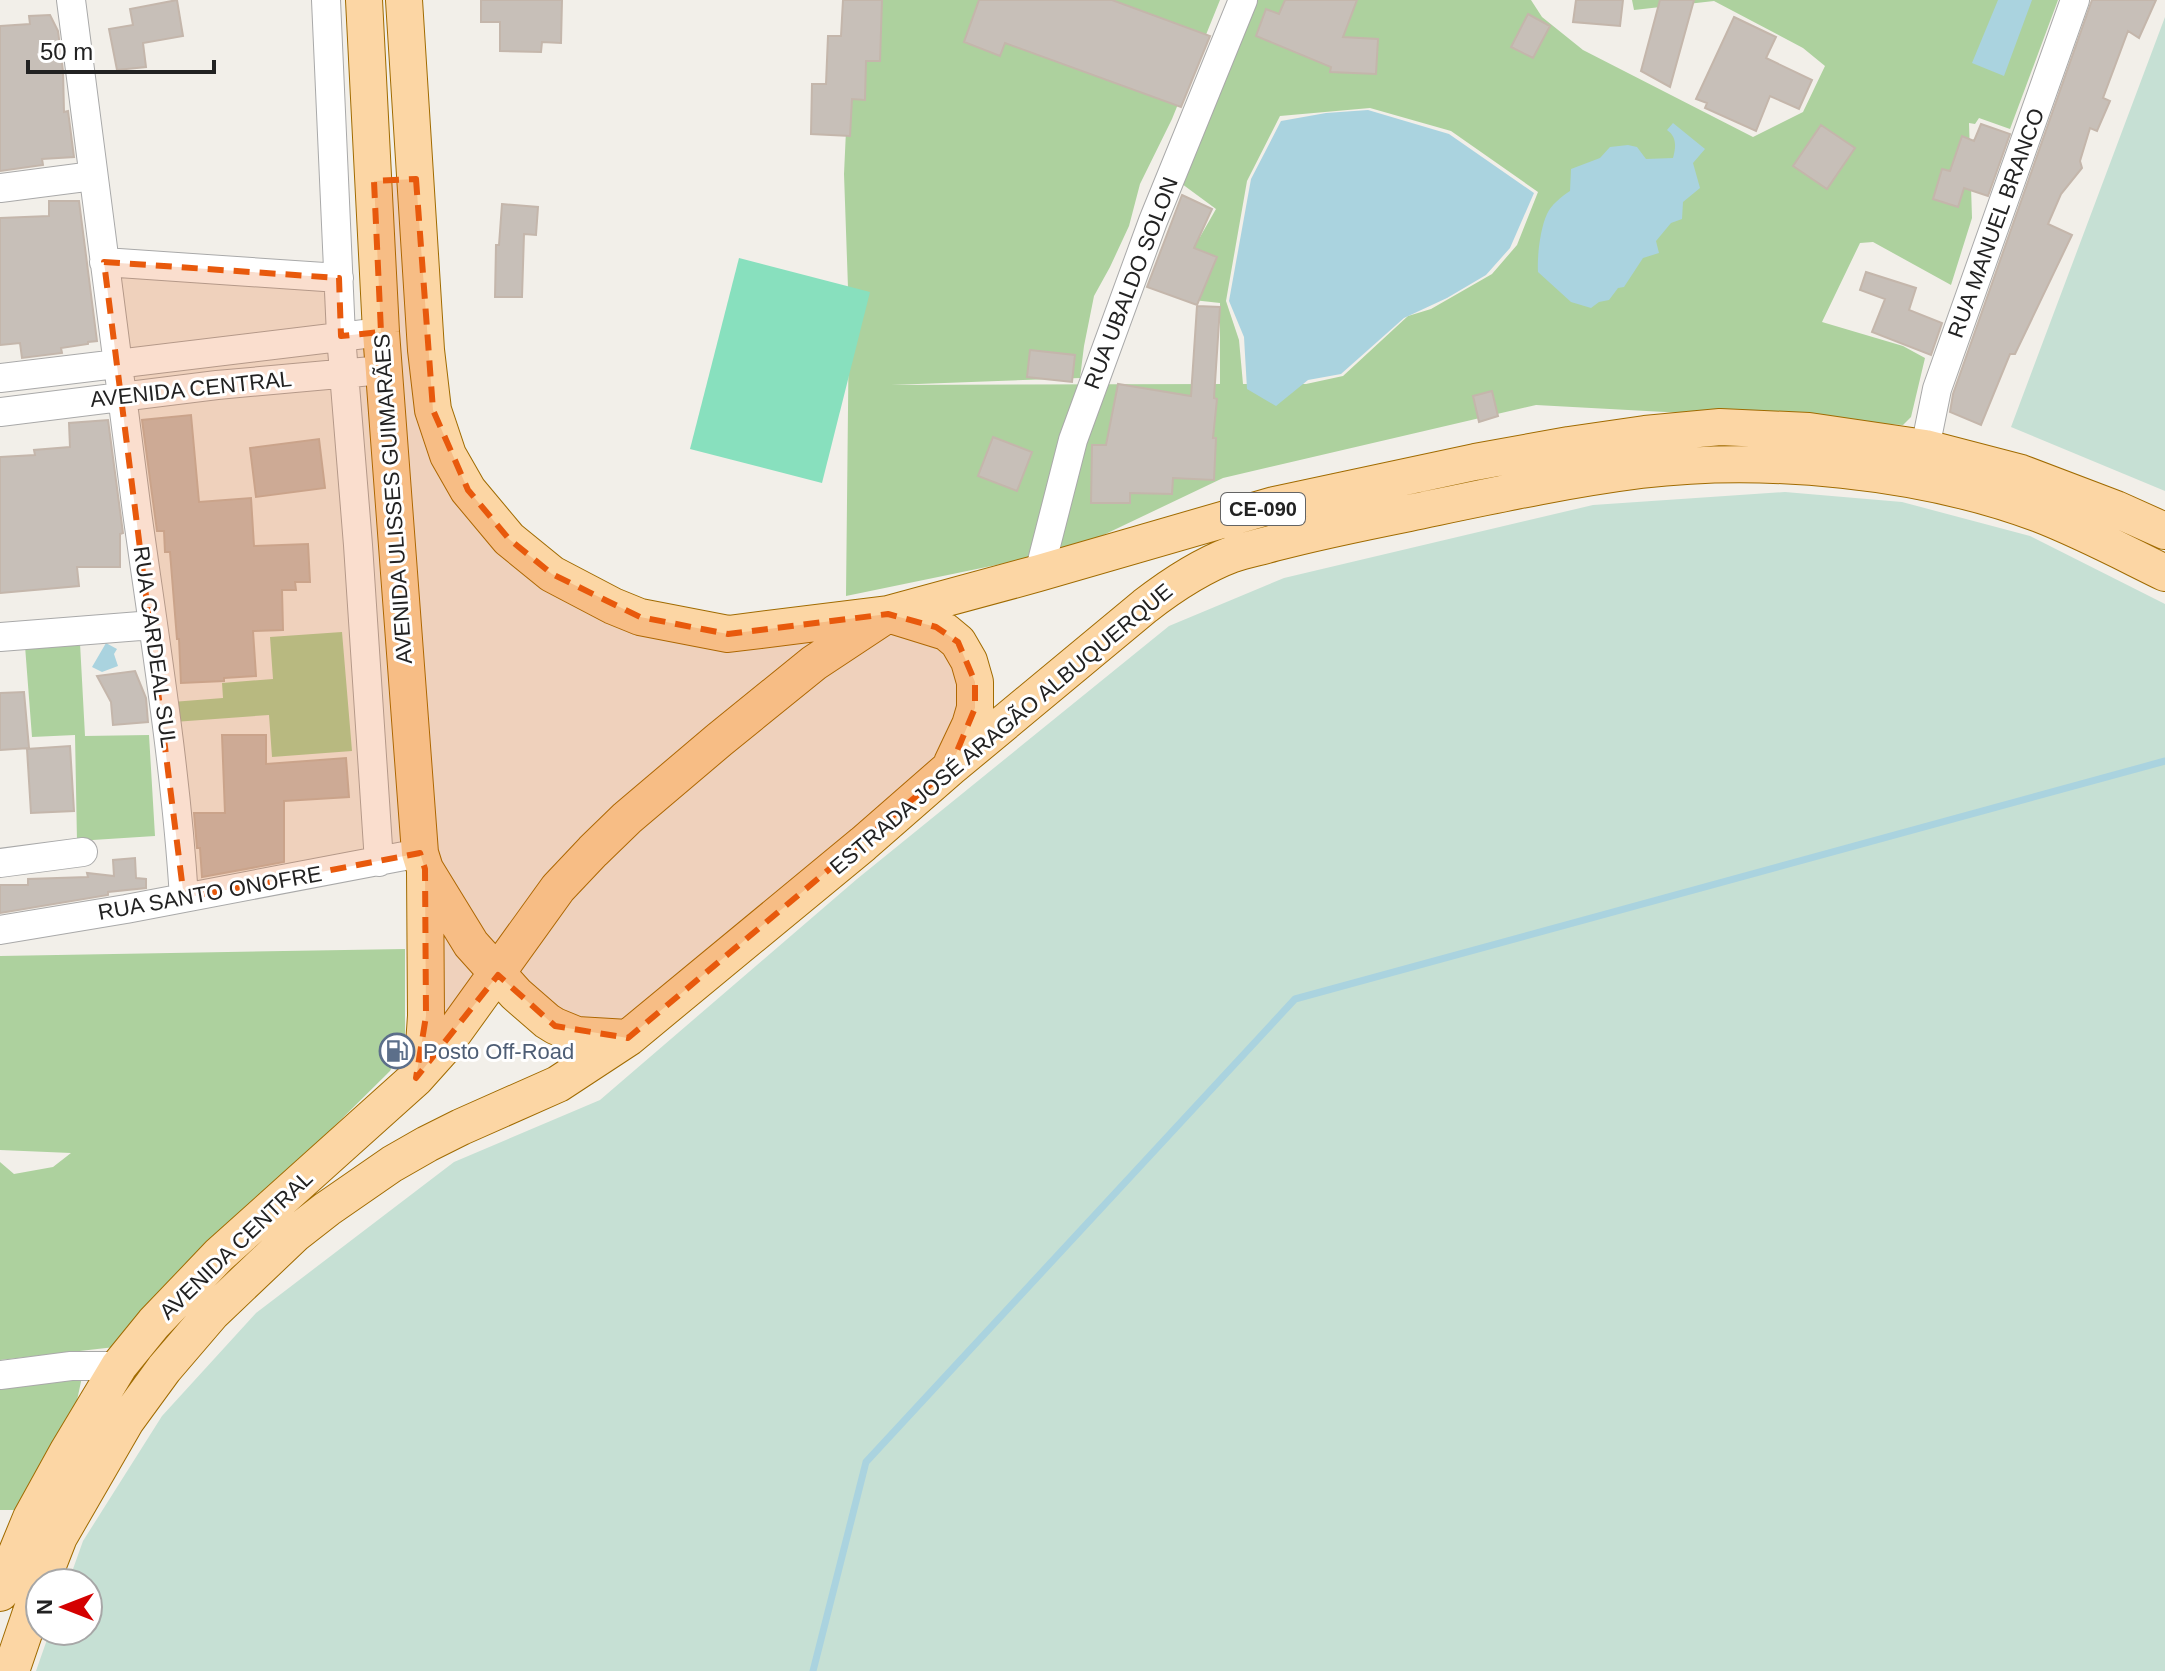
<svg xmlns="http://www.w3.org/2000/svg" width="2165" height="1671" font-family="Helvetica,sans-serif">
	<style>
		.forest { fill: #add19e; fill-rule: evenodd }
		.wetland { fill: #c6e0d4 }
		.pitch { fill: #88e0be }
		.water { fill: #aad3df }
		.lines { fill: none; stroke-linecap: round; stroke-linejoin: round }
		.stream { stroke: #aad3df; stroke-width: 7 }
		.building { fill: #c7bfb8; stroke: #c4b6ab; stroke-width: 2 }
		.minor-casing { stroke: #a9a9a9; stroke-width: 30 }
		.major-casing { stroke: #a06b00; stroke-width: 38 }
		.minor { stroke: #fff; stroke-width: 28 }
		.major { stroke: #fcd6a4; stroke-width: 36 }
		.marked { fill: #e8590c; fill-opacity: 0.2; stroke: #e8590c; stroke-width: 6; stroke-dasharray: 16 10; stroke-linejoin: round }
		.labels { text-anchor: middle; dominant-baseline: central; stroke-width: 6; stroke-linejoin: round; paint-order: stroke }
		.shield { fill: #fff; stroke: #646464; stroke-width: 2 }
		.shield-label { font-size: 20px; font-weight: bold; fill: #222 }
		.street-label { font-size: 22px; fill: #222; stroke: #fff }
		.service-label { font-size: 22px; fill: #4e5e75; stroke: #fff; text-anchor: start }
	</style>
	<rect width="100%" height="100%" fill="#f2efe9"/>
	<path class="forest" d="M852,0H1220L1172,119L1140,184L1129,226L1110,267L1094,296L1084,346L1080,378L891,385L1220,384V303L1184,299V231L1200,237L1216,209L1178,181L1248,0H1531L1542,17L1583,50L1753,137L1803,112L1825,66L1803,48L1714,1L1634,10L1632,0H2058L2010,129L1979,118L1975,124L1969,123L1972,218L1951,285L1873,242L1860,243L1822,322L1903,346L1925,358L1911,417L1903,425L1536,405L1223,478L1074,549L846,596L849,316L844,174ZM1370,108L1451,131L1538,192L1517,245L1492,274L1431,309L1408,316L1343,376L1306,384H1243L1239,340L1226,301L1247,181L1280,116Z
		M342,632L352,751L272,757L269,715L174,722L172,702L223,698L222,683L273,679L270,637Z
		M80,643L85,736L149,735L155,836L77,841L75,735L32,737L25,646Z
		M405,949V1041L390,1071L288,1172L115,1347L0,1360V1162L14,1174L53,1167L71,1153L0,1150V956Z
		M82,1377L76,1405L15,1510H0V1384Z"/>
	<path class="wetland" d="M2165,17V491L2011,427Z
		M1785,492L1902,502L2030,536L2165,604V1671H36L50,1631H88V1583H68L83,1541L162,1416L256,1313L454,1162L600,1100L857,879L1169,626L1284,578L1593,505Z"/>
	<path class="pitch" d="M739,258L870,292L822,483L690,449Z"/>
	<path class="water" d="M1998,0H2032L2004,76L1972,63Z
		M1368,110L1449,134L1534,193L1510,248L1486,275L1447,298L1404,318L1341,374L1308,380L1276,406L1247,389L1244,337L1229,301L1251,179L1281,121L1326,113Z
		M1673,123L1705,149L1693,163L1700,188L1683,202L1682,219L1671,223L1656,241L1659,253L1643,258L1624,287L1618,288L1609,300L1599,302L1591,308L1571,302L1538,272C1537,257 1540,229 1547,214C1551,205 1561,197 1570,191L1571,169L1600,158L1610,147L1628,145L1637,147L1646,159L1673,158C1676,147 1677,137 1667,130Z
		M106,643L117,649L114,654L118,666L102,672L92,667Z"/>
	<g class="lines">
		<path class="stream" d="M813,1671L866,1462L1295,999L2165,761"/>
	</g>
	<path class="building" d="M177,0L183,36L143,43L146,67L117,70L109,29L133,25L130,9Z
		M481,0H562L561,43L542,42L541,52L500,51V22H481Z
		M843,0H882L880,61H866L865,100L852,99L850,136L811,134L812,84H826L828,36H841Z
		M979,0H1112L1210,36L1181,107L1005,43L1000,56L964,42Z
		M1285,0H1357L1343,37L1378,39L1376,74L1330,72L1331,67L1256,36L1266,9L1279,14Z
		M1576,0H1623L1620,26L1573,22Z
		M1660,0H1694L1670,87L1641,71Z
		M2092,0H2156L2139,38L2128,31L2103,98L2110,101L2097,131L2090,128L2080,161L2082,168L2061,194L2048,224L2072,235L2015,354H2010L1981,425L1950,412L1953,394Z
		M1528,14L1550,26L1533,58L1511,47Z
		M50,15L58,31L63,71L64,112L68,111L74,157L42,159L43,165L0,171V26L30,24L29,16Z
		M1734,17L1776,37L1766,58L1812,80L1799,109L1770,96L1756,131L1705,108L1707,103L1696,99Z
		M1981,124L2010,134L1988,196L1964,188L1958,207L1933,199L1942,169L1950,171L1962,136L1974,141Z
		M1821,125L1855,148L1827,189L1793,166Z
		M1182,195L1212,209L1194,248L1217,257L1197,305L1147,287Z
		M49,201H79L97,341L88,342V344L61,348L62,353L22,358L20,343L0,345V218L49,216Z
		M502,204L538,207L536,235L524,234L522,297H495L496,245H499Z
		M1866,272L1916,288L1909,310L1942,323L1931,355L1872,332L1885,299L1860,290Z
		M1197,306L1220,307L1214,398L1217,399L1213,438H1216L1214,480L1173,478L1172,494L1130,493V503H1091L1092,445H1106L1118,384L1191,396Z
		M1030,350L1075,355L1072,382L1027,377Z
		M1492,391L1498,416L1479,422L1473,396Z
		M191,415L199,502L251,498L254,546L308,544L310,582H295L296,590H282L283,630L253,631L256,676L224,678V681L181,683L179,639H177L170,552H165L164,531H157L142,420Z
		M108,420L123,533L120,534V567H77L79,586L0,593V457L35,455L34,450L70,447L69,423Z
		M993,437L1032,452L1017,491L978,476Z
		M319,439L325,488L256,497L250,448Z
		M135,671L146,698L148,722L113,725L111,702L97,676Z
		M24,692L29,748L0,750V693Z
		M222,735H266V764L346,758L349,797L284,801V862L202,877L200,848H197L194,813H225Z
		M70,746L74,811L31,813L27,749Z
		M135,858L136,878L146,879V888L108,892V895L0,913V885H28V879L88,877L87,873L114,876L113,860Z"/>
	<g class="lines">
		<g class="minor-casing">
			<path id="minor" d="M71,0C93,171 114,342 137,512C155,641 176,769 184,898
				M326,0L341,336L358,545L379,862
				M0,188L93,176
				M104,262L339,278
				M0,378L381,332
				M0,412L217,385L383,370
				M1925,448L1937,389L2075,0
				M1039,573L1073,440L1153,221L1243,0
				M0,637L153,625
				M0,863L83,852
				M0,930L126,909L420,853
				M0,1375L71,1366H119"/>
		</g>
		<g class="major-casing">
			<path id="major" d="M364,0L381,332L420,853L425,869L471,944L516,994L547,1021L555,1026L577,1035L628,1038
				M404,0L426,350L433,410L448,455L468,490L509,539L552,574L613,606L640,617L728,634L888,614L946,632L958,642L969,661L975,682V708L970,725L952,763
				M416,1078L424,1045L426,1016L425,871
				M41,1583L59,1537L126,1421L164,1369L212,1313L295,1234L327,1209L392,1164L427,1144L461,1127L558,1084L628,1038L863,844L950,768L1145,606C1172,585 1201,566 1233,554C1246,550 1260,547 1274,543C1319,531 1364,522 1409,513C1486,497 1563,480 1641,470C1765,455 1922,470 2039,514C2083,531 2124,553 2165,573
				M0,1593L31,1518L68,1451L119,1366L154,1323L219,1255L416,1078L442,1049L558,888L593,851L627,818L719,740L814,663L888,614L1039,573L1274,505L1475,462L1569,445L1645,434L1720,427L1809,431L1925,448L2021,473L2116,509L2165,531
				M11,1671L40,1586"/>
		</g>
		<use href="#minor" class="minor"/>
		<use href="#major" class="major"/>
	</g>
	<path class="marked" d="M416,179L433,410L468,490L509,539L552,574L640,617L728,634L888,614L936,627L958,642L975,682V708L950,768L628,1038L555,1026L498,975L416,1078L426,1016L425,869L420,853L184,898L104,262L339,278L341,336L381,332L374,181Z"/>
	<defs>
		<g id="fuel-ring" transform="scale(1.8)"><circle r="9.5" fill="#fff" stroke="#5c6f8a" stroke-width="1.5"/><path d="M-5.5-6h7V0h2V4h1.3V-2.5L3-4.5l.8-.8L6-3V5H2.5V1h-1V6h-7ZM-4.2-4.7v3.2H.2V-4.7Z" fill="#5c6f8a"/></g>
	</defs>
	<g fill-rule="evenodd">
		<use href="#fuel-ring" x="397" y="1051"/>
	</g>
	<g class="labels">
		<rect class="shield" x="1221" y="493" width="84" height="32" rx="6"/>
		<g class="shield-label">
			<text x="1263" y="509">CE-090</text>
		</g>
		<g class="street-label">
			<text transform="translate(1996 223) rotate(-70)">RUA MANUEL BRANCO</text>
			<text transform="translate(1131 283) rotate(-69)">RUA UBALDO SOLON</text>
			<text transform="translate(191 389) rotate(-6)">AVENIDA CENTRAL</text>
			<text transform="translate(393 499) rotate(-94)">AVENIDA ULISSES GUIMARÃES</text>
			<text transform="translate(155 647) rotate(82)">RUA CARDEAL SUL</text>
			<text transform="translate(1001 729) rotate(-40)">ESTRADA JOSÉ ARAGÃO ALBUQUERQUE</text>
			<text transform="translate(210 893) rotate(-10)">RUA SANTO ONOFRE</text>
			<text transform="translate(236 1245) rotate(-44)">AVENIDA CENTRAL</text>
		</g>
		<g class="service-label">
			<text x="423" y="1051">Posto Off-Road</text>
		</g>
	</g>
	<g transform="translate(64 1607) rotate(270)"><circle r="38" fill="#ffffff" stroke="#a7a7a7" stroke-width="2"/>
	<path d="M0-6L14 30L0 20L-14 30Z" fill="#d40000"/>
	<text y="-12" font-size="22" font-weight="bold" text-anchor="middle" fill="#222222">N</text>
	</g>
	<path d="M28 60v12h186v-12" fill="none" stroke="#222222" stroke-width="4"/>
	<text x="40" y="60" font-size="24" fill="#222222" stroke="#ffffff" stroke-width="6" paint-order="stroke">50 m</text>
</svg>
